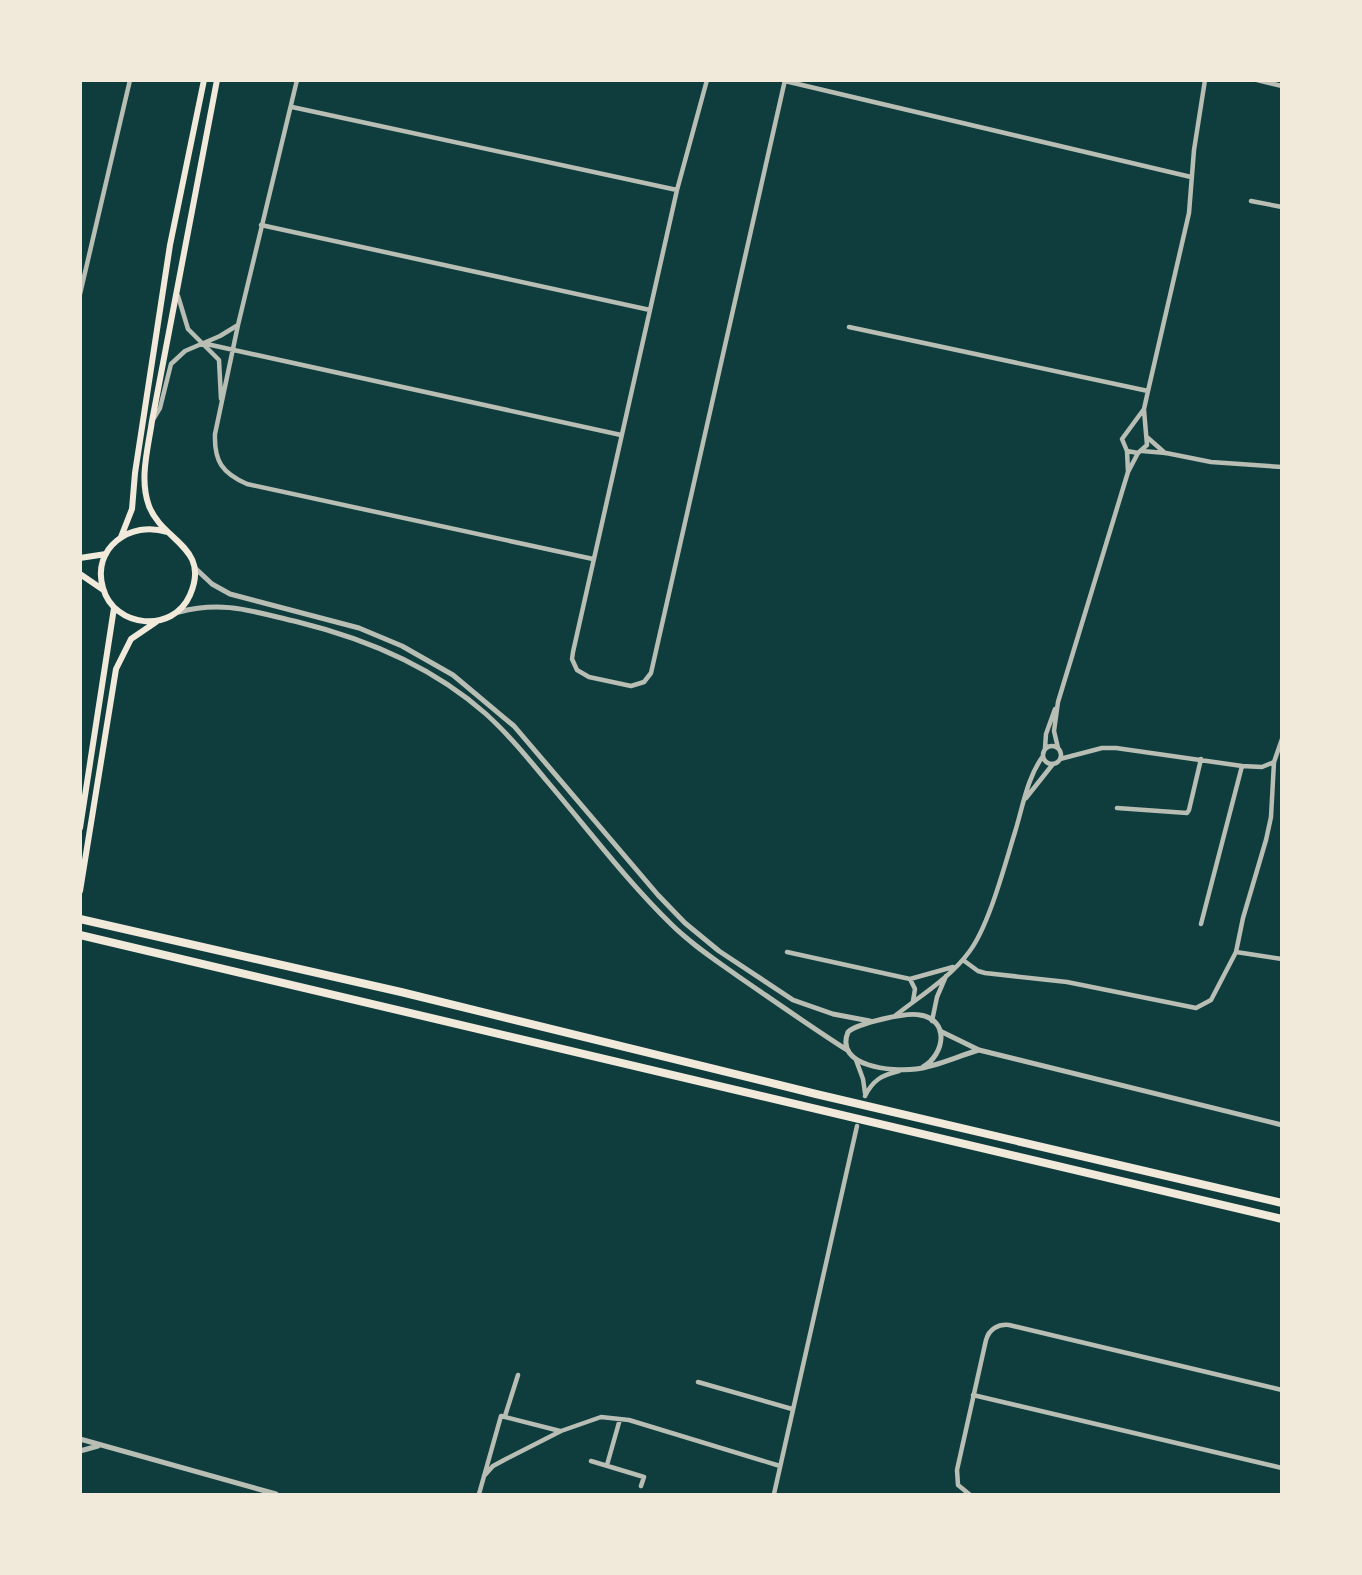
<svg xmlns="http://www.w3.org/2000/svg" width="1362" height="1575" font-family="'IBM Plex Serif',serif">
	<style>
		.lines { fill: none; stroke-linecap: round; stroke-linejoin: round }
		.minor { stroke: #b8beb3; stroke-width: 4.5 }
		.tertiary { stroke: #b8beb3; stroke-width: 5 }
		.secondary { stroke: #f1e9da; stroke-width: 6 }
		.motorway { stroke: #f1e9da; stroke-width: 8 }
	</style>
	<rect width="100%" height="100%" fill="#0f3d3e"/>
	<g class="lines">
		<path class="minor" d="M297,80L238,325L215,434C214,461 222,473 247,484L593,559
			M707,80L677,190L573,652L572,659L577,670L589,677L631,686L644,682L651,673L785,80
			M1257,80L1282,86
			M785,81L1191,177
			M292,107L677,190
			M1251,201L1282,207
			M261,225L650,310
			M80,294L130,80
			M178,296L188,329L219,360L221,399
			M849,327L1148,391
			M202,343L621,435
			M154,418L160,408L171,364L185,351L220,336L238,325
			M1148,438L1165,453
			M1127,451L1138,453L1147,445L1144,410
			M1142,451L1166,453L1211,462L1282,467
			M1128,472L1127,451L1122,439L1144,409L1148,391L1189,213L1194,150L1205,80
			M1043 755a9 9 0 1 1 18 0a9 9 0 1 1-18 0Z
			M1045,748L1046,734L1055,709
			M1058,748L1054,731L1058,702L1128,472L1138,453
			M1060,759L1102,748H1116L1242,766L1262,767L1274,762
			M1026,798L1053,764
			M1117,808L1187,813L1189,810L1201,759
			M1201,924L1242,766
			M787,952L910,979L953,967
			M1236,952L1282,959
			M963,960L978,971L985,973L1067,982L1196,1008L1211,1000L1236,952L1243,918L1266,840L1271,817L1274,762L1282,739
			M910,979L915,989L913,1001
			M896,1015C920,996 951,977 969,952C989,926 1005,864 1015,832C1023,806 1027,778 1043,756
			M932,1021L937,997L946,976
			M856,1060L863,1079L865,1093
			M865,1096C873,1080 882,1075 899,1071
			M698,1382L792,1409
			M973,1395L1282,1468
			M505,1416L518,1375
			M591,1461L644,1477L641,1486
			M607,1465L620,1419
			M484,1476L493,1466L506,1459L561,1431L601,1417L629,1420L780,1466
			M479,1494L501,1416L560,1431
			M774,1494L857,1126
			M969,1494L958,1485L957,1470L986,1340C989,1329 998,1324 1009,1325L1282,1390"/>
		<path class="tertiary" d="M195,568L212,584L230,594L359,628L402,646L453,675L514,726L658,895L685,923L719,951L793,1000L833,1014L870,1021
			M179,612C224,600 254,612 298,622C367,639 432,666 486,714C508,734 527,757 546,780C587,828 626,880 671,924C692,945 717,961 742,979C777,1003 811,1027 847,1050
			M940,1031L979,1050L1282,1125
			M923,1067C945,1054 950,1020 920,1015C907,1012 858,1023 848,1032C834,1067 893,1072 916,1069C938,1066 958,1056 979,1050
			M80,1439L276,1494
			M80,1451L98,1446"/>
		<path class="secondary" d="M167,532C131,520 91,548 103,588C114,628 173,634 190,595C211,547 162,541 149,506C139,479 148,449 152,421L217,80
			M121,537L132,509L135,473L170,245L204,80
			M80,558L106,554
			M80,574L102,589
			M80,828L114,608
			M80,891L116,669L131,639L156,622"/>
		<path class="motorway" d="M80,919L401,992L816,1094L1282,1203
			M80,935L1282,1219"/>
	</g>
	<rect width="1362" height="1575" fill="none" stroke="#f1e9da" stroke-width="164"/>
</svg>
